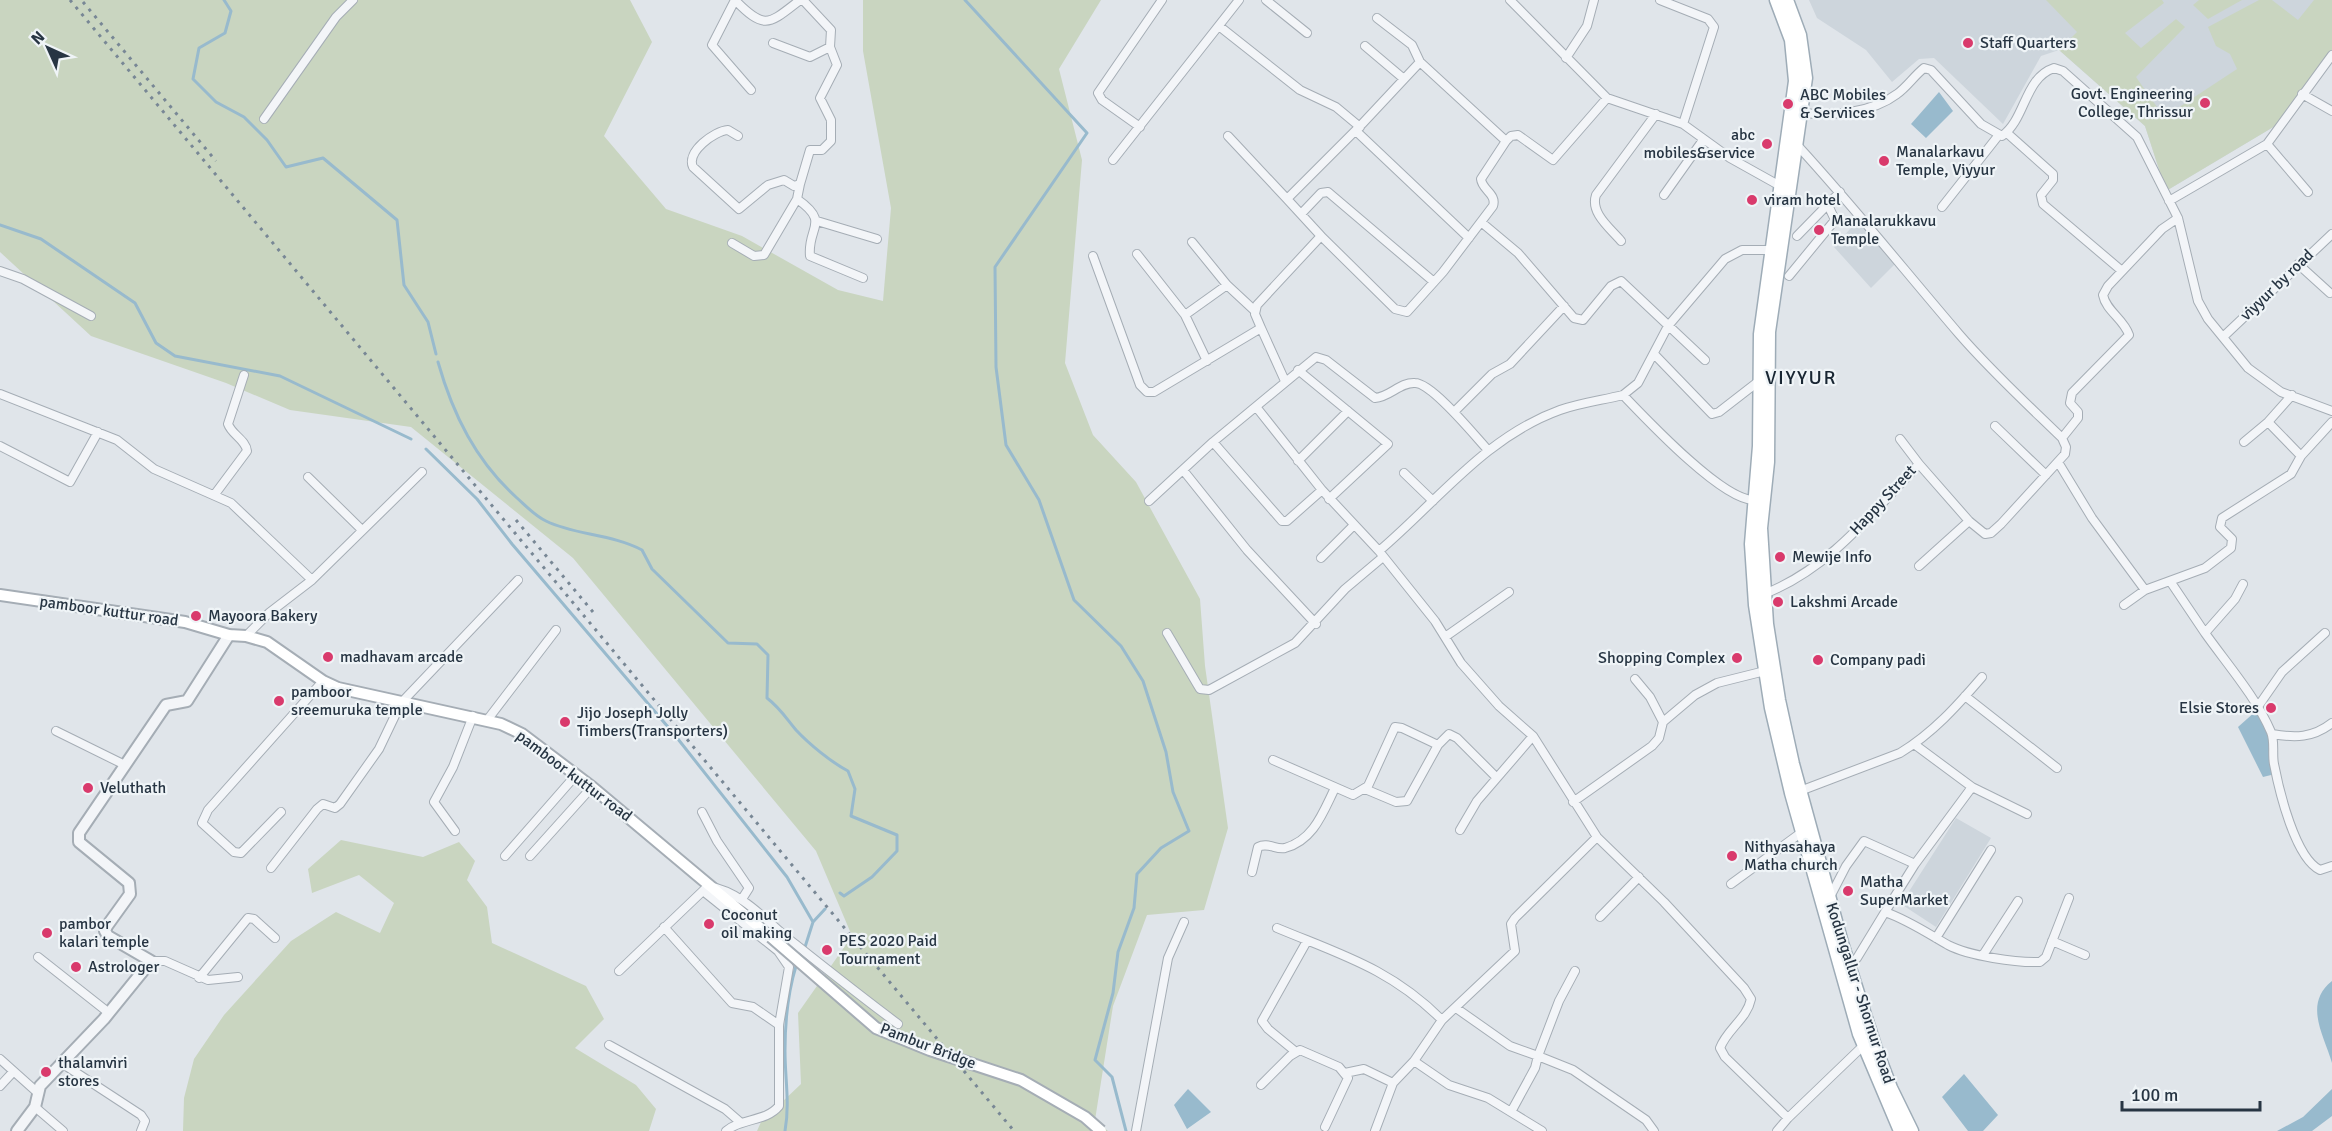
<svg xmlns="http://www.w3.org/2000/svg" width="2332" height="1131" font-family="Signika,sans-serif">
	<style>
		.built { fill: #cdd5dc }
		.green { fill: #c9d5c0 }
		.water { fill: #98bacd }
		.lines { fill: none; stroke-linecap: round; stroke-linejoin: round }
		.stream { stroke: #98bacd; stroke-width: 3 }
		.minor-casing { stroke: #a5adb5; stroke-width: 10 }
		.tertiary-casing { stroke: #a5adb5; stroke-width: 14 }
		.secondary-casing { stroke: #a5adb5; stroke-width: 14 }
		.primary-casing { stroke: #9eacb7; stroke-width: 15 }
		.minor { stroke: #f3f5f8; stroke-width: 8 }
		.tertiary { stroke: #f3f5f8; stroke-width: 10 }
		.secondary { stroke: #fff; stroke-width: 10 }
		.primary { stroke: #fff; stroke-width: 12 }
		.rail { stroke: #788795; stroke-width: 3; stroke-dasharray: 3 6; stroke-linecap: butt }
		.secondary-bridge-casing { stroke: #a5adb5; stroke-width: 14; stroke-linecap: butt }
		.secondary-bridge { stroke: #fff; stroke-width: 10 }
		.poi-dot { fill: #d93a6c; stroke: #eff4f7; stroke-width: 2 }
		.labels { text-anchor: middle; dominant-baseline: central; stroke-width: 4.5; stroke-linejoin: round; paint-order: stroke }
		.poi-label { font-size: 16px; fill: #273543; stroke: #eff4f7; text-anchor: start }
		.street-label { font-size: 16px; fill: #273543; stroke: #eff4f7 }
		.quarter-label { font-size: 20px; letter-spacing: 1.5px; fill: #192633; stroke: #eff4f7 }
	</style>
	<rect width="100%" height="100%" fill="#e0e5ea"/>
	<path class="built" d="M1809,0H2332V50L2275,126L2166,191L2145,126L2059,50L2041,56L2003,124L1934,58L1919,59L1892,82L1866,50L1817,18Z
		M1858,220L1897,262L1871,288L1834,247Z
		M1956,818L1991,838L1936,927L1901,904Z"/>
	<path class="green" d="M0,0H630L652,42L604,136L666,209L742,236L838,290L883,301L891,208L863,51V0H1101L1059,69L1082,160L1065,363L1093,435L1136,482L1200,599L1205,666L1228,828L1204,910L1147,915L1113,1006L1095,1120L1108,1131H757L761,1122L801,1084L798,1013L852,936L816,851L573,558L411,427L290,410L226,383L91,336L0,252Z
		M2046,0H2162L2164,3L2125,33L2141,48L2176,19L2185,27L2136,77L2164,117L2237,69L2230,54L2216,46L2208,27L2259,0H2272L2298,20L2314,0H2332V50L2275,126L2166,191L2145,126L2059,50L2077,32Z
		M2199,0H2242L2208,19L2193,5Z
		M341,840L423,857L459,842L475,861L467,880L487,907L492,943L586,986L604,1019L575,1048L636,1085L656,1109L649,1131H183L184,1098L194,1059L224,1015L291,941L336,912L380,933L394,903L359,875L312,893L308,869Z"/>
	<path class="water" d="M1939,92L1953,111L1926,138L1911,124Z
		M2256,711L2269,734L2275,774L2263,777L2238,727Z
		M2332,981V1063C2324,1035 2303,1004 2332,981Z
		M1964,1074L1998,1115L1983,1131H1968L1942,1097Z
		M1188,1089L1211,1112L1187,1129L1174,1105Z
		M2332,1089V1116L2312,1131H2277L2303,1117Z"/>
	<g class="lines">
		<path class="stream" d="M224,0L231,11L225,33L199,48L193,79L216,102L244,117L267,140L286,167L323,158L397,220L404,285L428,322L436,354
			M965,0L1087,133L995,267L996,367L1006,445L1039,500L1074,600L1121,646L1143,681L1166,752L1173,792L1189,831L1161,848L1137,874L1134,908L1118,952L1113,993L1095,1060L1112,1077L1126,1131
			M0,225L41,239L135,303L156,343L175,356L280,376L411,439
			M438,362C453,415 476,461 517,498C526,506 535,516 546,521C574,535 612,534 642,550L652,569L728,643L757,644L768,655L767,698C780,708 786,718 796,730C809,744 831,762 848,771L855,789L851,816L897,835V851L872,877L844,896L840,893
			M426,449L477,499L512,544L674,734L787,877L813,922
			M805,947L813,922L825,909
			M785,1131C790,1103 785,1079 785,1051C785,1024 788,992 796,966"/>
		<g class="minor-casing">
			<path id="minor" d="M735,0L712,45L751,90
				M735,0C765,31 769,24 800,0
				M1266,0L1307,33
				M1510,0L1607,98L1683,124L1730,158L1782,187
				M1660,0L1708,19L1714,27L1683,124
				M1377,18L1412,45L1420,62L1506,141
				M1219,26L1300,90L1336,107L1360,127
				M773,43L810,57L830,47
				M1365,46L1404,79
				M1566,58L1587,26L1594,0
				M2302,94L2332,111
				M1803,113C1833,116 1872,113 1897,94C1907,87 1914,76 1924,68L1931,70L1981,124L2002,136C2026,119 2024,78 2054,68L2063,71L2137,137L2178,218L2198,301L2208,319L2248,368L2281,392L2332,411
				M264,119L336,17L353,0
				M1140,127L1102,100L1098,93L1162,0
				M1356,131L1469,238
				M2007,133L2053,174V180L2041,195L2043,204L2122,271
				M738,136L728,130C714,131 686,152 693,167L739,209L768,185L784,180L794,186L800,184L810,150H822L831,141V120L820,98L837,65L830,47L831,30L803,0
				M1228,136L1287,199
				M2267,144L2308,192
				M1798,146C1854,207 1905,271 1959,334C1991,371 2027,404 2062,438L2066,447L2065,454L2001,524L1991,533L1985,534L1969,521L1919,464
				M1113,160L1239,0
				M1664,195L1703,140
				M797,199C831,223 807,227 810,256L863,278
				M2169,201L2267,144L2332,55
				M1942,207L1998,136
				M1301,214L1321,193L1328,192L1434,282
				M817,221L877,239
				M1481,222L1518,253L1574,318L1583,320L1611,286L1621,281L1705,360
				M1321,236L1395,309L1407,312L1443,272L1493,206C1497,194 1482,190 1481,179L1506,141L1511,136L1518,135L1553,160L1607,98
				M1797,236L1840,192
				M1621,241C1610,228 1590,213 1596,195L1656,114
				M1192,242L1227,285L1255,311
				M732,243L754,256L764,255L797,199L800,184
				M1137,254L1185,315L1207,361
				M1093,256L1140,385L1147,392H1154L1261,328L1255,314L1257,305L1321,236L1287,199L1362,124L1420,62
				M2298,264L2330,293
				M0,271L23,279L91,316
				M1789,276L1835,220L1828,205
				M1185,315L1227,285
				M1261,328L1285,381
				M2223,337L2332,234
				M1654,354L1712,414L1719,412L1759,381
				M1298,370L1388,444L1329,499
				M0,394L117,440L154,469L231,503L312,580
				M1623,395C1647,420 1721,499 1753,500
				M1257,408L1322,490L1379,551L1435,621L1461,663L1499,706L1533,736L1597,837L1664,902L1744,988L1751,999C1747,1019 1727,1029 1720,1048L1725,1057L1788,1118L1864,1045
				M1454,412L1492,374L1510,364L1564,306
				M2268,422L2301,456
				M1995,426L2046,475
				M2062,438L2078,418V412L2070,403L2072,393L2129,335C2124,319 2106,311 2103,295L2108,286L2162,229L2178,218
				M1213,442L1282,521H1287L1322,490
				M2244,442L2268,422L2292,395
				M0,446L70,482L98,432
				M1298,461L1348,411
				M2058,462L2092,518L2145,590
				M1183,470L1247,550L1316,624
				M1404,473L1433,501
				M308,477L362,530
				M215,494L247,451C246,440 232,435 228,424L244,375
				M1149,501L1213,442L1316,357L1326,360L1375,398C1390,397 1400,382 1415,383C1432,383 1475,436 1487,449
				M1379,551C1438,501 1485,437 1560,410C1580,403 1603,400 1623,395L1638,383L1668,326L1725,259L1742,250H1771
				M1321,558L1353,526
				M1919,566L1969,521
				M2170,581L2205,633
				M2243,584L2235,599L2205,633C2227,664 2256,697 2271,732C2275,741 2272,754 2274,764C2279,790 2295,858 2320,870L2332,866
				M1764,594C1829,569 1872,513 1919,464L1900,439
				M2124,605L2145,590L2205,568L2231,548L2232,539L2220,527L2222,518L2291,474L2301,456L2332,422
				M1167,633L1197,684L1200,689L1209,690L1295,643L1345,589L1383,557
				M246,636L269,613L312,580L422,472
				M1445,637L1509,592
				M1635,679L1650,697L1663,722
				M1965,696L2057,768
				M2257,708L2282,672L2325,633
				M488,719L556,630
				M56,731L125,765
				M2272,734C2295,738 2313,738 2332,723
				M1914,744L1972,787L2027,814
				M1273,760L1353,795L1368,786L1395,727L1402,728L1438,745
				M1365,789L1396,802L1407,801L1438,745L1449,734L1457,738L1496,777
				M1800,791L1900,753C1933,733 1957,706 1982,677
				M1573,802L1652,746L1659,738L1663,722L1695,695L1717,683L1765,671
				M281,812L241,853L234,852L202,823L208,810L323,681
				M702,812L717,841L749,888L742,899
				M1460,830L1477,801L1533,736
				M455,831L434,802L453,767L473,716
				M505,856L576,775
				M530,856L592,787
				M271,868L317,809L323,804L335,808L340,804L379,749L401,703L518,580
				M1252,872L1258,847C1268,842 1276,850 1285,848C1314,840 1323,812 1335,788
				M1731,884L1802,832
				M703,891L778,951L789,967L779,1025V1106C766,1122 741,1118 726,1131
				M1830,897L1846,866L1864,841L1915,864L1972,787
				M1885,912L1915,864
				M1600,917L1639,877
				M664,927L732,1003L753,1007L779,1025
				M1277,928C1342,955 1391,969 1442,1020
				M1936,938L1991,850
				M2052,941L2085,955
				M1983,955L2018,901
				M38,957L109,1013
				M151,961H165L208,980L238,977
				M1849,966L1857,958L1885,912C1908,920 1927,933 1948,945C1969,956 2017,963 2040,962L2046,957L2069,898
				M619,971L708,886C745,893 766,922 795,944C829,971 863,998 898,1024
				M199,978L248,918L254,919L275,938
				M1456,1008L1510,1046L1538,1056L1559,1001L1575,971
				M609,1045L725,1109L740,1122
				M1296,1052L1268,1029L1262,1021L1307,941
				M0,1059L38,1093
				M1414,1061L1442,1020L1515,951L1511,924L1515,918L1597,837
				M63,1064L141,1115L145,1121L141,1131
				M1345,1073L1364,1069L1393,1083
				M1261,1085L1290,1056L1300,1050L1339,1067L1348,1078L1325,1127
				M0,1086L13,1072
				M35,1107L63,1131
				M1511,1112L1535,1068L1538,1056L1573,1070L1646,1120L1654,1131
				M1136,1131L1168,958L1184,922
				M1375,1131L1393,1083L1414,1061L1449,1085L1488,1098L1542,1131
				M1777,1131L1788,1118"/>
		</g>
		<g class="tertiary-casing">
			<path id="tertiary" d="M17,1131L35,1107L40,1086L104,1019L151,961L108,936L105,931L107,926L130,894L129,883L79,842V833L166,705L187,701L229,635"/>
		</g>
		<g class="secondary-casing">
			<path id="secondary" d="M0,595L185,622L229,635L246,636L267,642L323,681L338,688L501,724L522,734L592,787L771,937"/>
		</g>
		<g class="primary-casing">
			<path id="primary" d="M1776,0L1791,40L1795,81L1760,334L1759,446L1751,544L1755,605L1771,708L1791,793L1859,1034L1900,1131
				M1787,0L1800,35L1806,78L1769,332L1768,462L1761,528L1767,624L1779,700L1793,764L1842,943L1876,1049L1891,1088L1912,1131"/>
		</g>
		<use href="#minor" class="minor"/>
		<use href="#tertiary" class="tertiary"/>
		<use href="#secondary" class="secondary"/>
		<use href="#primary" class="primary"/>
		<path class="rail" d="M70,0L1014,1131
			M83,2L216,161
			M516,520L593,612"/>
		<g class="secondary-bridge-casing">
			<path id="secondary-bridge" d="M771,937L876,1028L930,1050L1021,1080L1085,1117L1101,1131"/>
		</g>
		<use href="#secondary-bridge" class="secondary-bridge"/>
	</g>
	<g class="poi-dot">
		<circle cx="1968" cy="43" r="6"/>
		<circle cx="2205" cy="103" r="6"/>
		<circle cx="1788" cy="104" r="6"/>
		<circle cx="1767" cy="144" r="6"/>
		<circle cx="1884" cy="161" r="6"/>
		<circle cx="1752" cy="200" r="6"/>
		<circle cx="1819" cy="230" r="6"/>
		<circle cx="1780" cy="557" r="6"/>
		<circle cx="1778" cy="602" r="6"/>
		<circle cx="196" cy="616" r="6"/>
		<circle cx="328" cy="657" r="6"/>
		<circle cx="1737" cy="658" r="6"/>
		<circle cx="1818" cy="660" r="6"/>
		<circle cx="279" cy="701" r="6"/>
		<circle cx="2271" cy="708" r="6"/>
		<circle cx="565" cy="722" r="6"/>
		<circle cx="88" cy="788" r="6"/>
		<circle cx="1732" cy="856" r="6"/>
		<circle cx="1848" cy="891" r="6"/>
		<circle cx="709" cy="924" r="6"/>
		<circle cx="47" cy="933" r="6"/>
		<circle cx="827" cy="950" r="6"/>
		<circle cx="76" cy="967" r="6"/>
		<circle cx="46" cy="1072" r="6"/>
	</g>
	<g class="labels">
		<g class="poi-label">
			<text x="1980" y="43">Staff Quarters</text>
			<text x="2193" y="94" text-anchor="end">Govt. Engineering<tspan x="2193" dy="18">College, Thrissur</tspan></text>
			<text x="1800" y="95">ABC Mobiles<tspan x="1800" dy="18">&amp; Serviices</tspan></text>
			<text x="1755" y="135" text-anchor="end">abc<tspan x="1755" dy="18">mobiles&amp;service</tspan></text>
			<text x="1896" y="152">Manalarkavu<tspan x="1896" dy="18">Temple, Viyyur</tspan></text>
			<text x="1764" y="200">viram hotel</text>
			<text x="1831" y="221">Manalarukkavu<tspan x="1831" dy="18">Temple</tspan></text>
			<text x="1792" y="557">Mewije Info</text>
			<text x="1790" y="602">Lakshmi Arcade</text>
			<text x="208" y="616">Mayoora Bakery</text>
			<text x="340" y="657">madhavam arcade</text>
			<text x="1725" y="658" text-anchor="end">Shopping Complex</text>
			<text x="1830" y="660">Company padi</text>
			<text x="291" y="692">pamboor<tspan x="291" dy="18">sreemuruka temple</tspan></text>
			<text x="2259" y="708" text-anchor="end">Elsie Stores</text>
			<text x="577" y="713">Jijo Joseph Jolly<tspan x="577" dy="18">Timbers(Transporters)</tspan></text>
			<text x="100" y="788">Veluthath</text>
			<text x="1744" y="847">Nithyasahaya<tspan x="1744" dy="18">Matha church</tspan></text>
			<text x="1860" y="882">Matha<tspan x="1860" dy="18">SuperMarket</tspan></text>
			<text x="721" y="915">Coconut<tspan x="721" dy="18">oil making</tspan></text>
			<text x="59" y="924">pambor<tspan x="59" dy="18">kalari temple</tspan></text>
			<text x="839" y="941">PES 2020 Paid<tspan x="839" dy="18">Tournament</tspan></text>
			<text x="88" y="967">Astrologer</text>
			<text x="58" y="1063">thalamviri<tspan x="58" dy="18">stores</tspan></text>
		</g>
		<g class="street-label">
			<text transform="translate(2277 285) rotate(-44)">viyyur by road</text>
			<text transform="translate(1883 500) rotate(-47)">Happy Street</text>
			<text transform="translate(109 611) rotate(8)">pamboor kuttur road</text>
			<text transform="translate(574 776) rotate(37)">pamboor kuttur road</text>
			<text transform="translate(1860 993) rotate(72)">Kodungallur - Shornur Road</text>
			<text transform="translate(928 1046) rotate(21)">Pambur Bridge</text>
		</g>
		<g class="quarter-label">
			<text x="1801" y="377">VIYYUR</text>
		</g>
	</g>
	<g transform="translate(48 48) rotate(315)" stroke="#eff4f7" stroke-width="4.5" paint-order="stroke">
	<path d="M0-4.5L10 22L0 15L-10 22Z" fill="#273543"/>
	<text y="-9" font-size="16" font-weight="bold" text-anchor="middle" fill="#273543">N</text>
	</g>
	<path d="M2122 1101v9h138v-9" fill="none" stroke="#273543" stroke-width="3"/>
	<text x="2131" y="1101" font-size="18" fill="#273543" stroke="#eff4f7" stroke-width="4.5" paint-order="stroke">100 m</text>
</svg>
